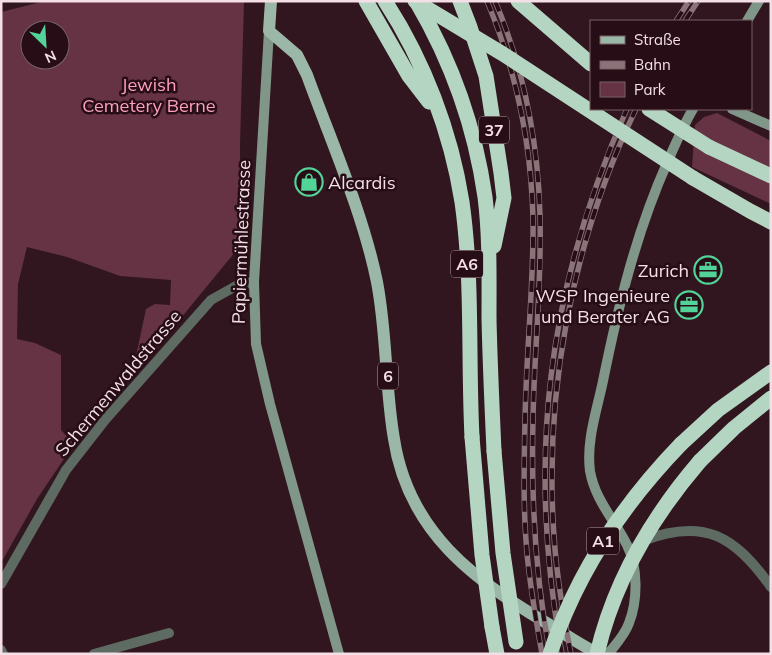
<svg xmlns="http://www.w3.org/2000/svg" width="772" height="655" font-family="Mulish,sans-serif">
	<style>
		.green { fill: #653343; fill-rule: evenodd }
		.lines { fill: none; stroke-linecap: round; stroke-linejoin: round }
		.street { stroke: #5d6b63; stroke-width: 10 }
		.secondary { stroke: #809689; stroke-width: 10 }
		.primary { stroke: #9bb7a7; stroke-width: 12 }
		.highway { stroke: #b3d5c2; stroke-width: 15 }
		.rail-casing { stroke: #8b737a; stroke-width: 5.5 }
		.rail { stroke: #270d16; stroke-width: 4; stroke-dasharray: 11; stroke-linecap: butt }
		.highway-bridge { stroke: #b3d5c2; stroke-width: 15 }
		.labels { text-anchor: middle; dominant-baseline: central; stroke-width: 5; stroke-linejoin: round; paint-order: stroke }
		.shield { fill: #270d16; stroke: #b6a0a7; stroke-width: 1 }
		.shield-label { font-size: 16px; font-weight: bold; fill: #f3dfe5 }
		.park-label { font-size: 18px; fill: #fea0bd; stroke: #270d16 }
		.poi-label { font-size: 18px; fill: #f3dfe5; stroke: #270d16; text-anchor: end }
		.street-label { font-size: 18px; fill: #f3dfe5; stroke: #270d16 }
	</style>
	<rect width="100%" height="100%" fill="#31161f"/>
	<path class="green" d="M45,1H244L240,145V246L149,357L144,358L136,356L146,309L155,304L170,305L171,280L120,276L67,257L27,247L18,284L17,339L35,343L61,355V430L74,444L37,499L1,563V12ZM30,30H60V60H30Z
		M717,113L771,141V204L692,167L695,125L704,117Z"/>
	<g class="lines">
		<path class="street" d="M642,541C704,517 735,536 771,587
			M1,584L66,470L105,420L211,300L236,286L254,282
			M1,650L3,654
			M94,654L169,633"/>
		<path class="secondary" d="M747,21L759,1
			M269,31L254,282L256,344L270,404L339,654
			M732,109L771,126
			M608,654C616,644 625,635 629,623C638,600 638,567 627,545C614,519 595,500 590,471C586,441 597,410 603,381C618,307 636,233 667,163C675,145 683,126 693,109"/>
		<path class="primary" d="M271,1L269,31L297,55L307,75C331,141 363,213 377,282C387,334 385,387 394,439C408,531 474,581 550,625C566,635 582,646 599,654"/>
		<path class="highway" d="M366,1L409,76L429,102
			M385,1C424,61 451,132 462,202C473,280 468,359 472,437
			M416,1C452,62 475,127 485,197C490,237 489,278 489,319C490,363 492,407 494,451
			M460,1L470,27L486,76L501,173L504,198L494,246
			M518,1L591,64
			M709,147L771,176
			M693,178L750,211L771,222
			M681,444L718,410L771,372
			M700,461L734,428L771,398
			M492,627L497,654"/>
		<g class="rail-casing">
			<path id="rail" d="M487,1C516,70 531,143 533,218C534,285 526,353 525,421C524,465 523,510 527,553C530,587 536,620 542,654
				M495,1C524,69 538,142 540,215C542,284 534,352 533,420C531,499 535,576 550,654
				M676,21L689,1
				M685,21L698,1
				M562,654C526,461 547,288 627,109
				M571,654C564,619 558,584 555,549C542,399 571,244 636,109"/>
		</g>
		<use href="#rail" class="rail"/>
		<path class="highway-bridge" d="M415,1L503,54L693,178
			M649,109L709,147
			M472,437L482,555L492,627
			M494,451L503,553L516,642
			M550,654C576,574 623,504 681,444
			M597,654C614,581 652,517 700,461"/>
	</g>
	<defs>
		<g id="shop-ring" transform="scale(1.4375)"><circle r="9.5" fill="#270d16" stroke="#52d397" stroke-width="1.5"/><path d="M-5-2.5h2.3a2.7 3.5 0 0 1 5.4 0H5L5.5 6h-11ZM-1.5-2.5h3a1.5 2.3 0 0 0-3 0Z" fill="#52d397"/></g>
		<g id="office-ring" transform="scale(1.4375)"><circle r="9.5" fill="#270d16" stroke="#52d397" stroke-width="1.5"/><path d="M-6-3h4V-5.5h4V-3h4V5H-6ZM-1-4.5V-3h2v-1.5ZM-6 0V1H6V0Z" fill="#52d397"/></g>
	</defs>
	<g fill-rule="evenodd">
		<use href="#shop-ring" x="309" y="182"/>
		<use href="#office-ring" x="708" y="270"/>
		<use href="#office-ring" x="689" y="305"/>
	</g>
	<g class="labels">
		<g class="shield">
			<rect x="479" y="116.5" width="30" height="27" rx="4"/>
			<rect x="451" y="250.5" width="32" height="27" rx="4"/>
			<rect x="378" y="362.5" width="20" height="27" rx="4"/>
			<rect x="587" y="527.5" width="32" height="27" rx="4"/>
		</g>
		<g class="shield-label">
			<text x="494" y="130">37</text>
			<text x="467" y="264">A6</text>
			<text x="388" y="376">6</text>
			<text x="603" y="541">A1</text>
		</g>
		<g class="park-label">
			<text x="149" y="84">Jewish<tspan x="149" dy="21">Cemetery Berne</tspan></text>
		</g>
		<g class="poi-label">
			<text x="328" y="182" text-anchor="start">Alcardis</text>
			<text x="689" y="270">Zurich</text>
			<text x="670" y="295">WSP Ingenieure<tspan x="670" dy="21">und Berater AG</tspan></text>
		</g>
		<g class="street-label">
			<text transform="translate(241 242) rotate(-88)">Papiermühlestrasse</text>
			<text transform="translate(118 383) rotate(-50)">Schermenwaldstrasse</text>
		</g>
	</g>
	<rect width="772" height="655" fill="none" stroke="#f3dfe5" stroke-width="5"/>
	<rect x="590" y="20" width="162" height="90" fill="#270d16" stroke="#796169"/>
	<rect x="600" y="36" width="25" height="8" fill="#9bb7a7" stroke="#796169"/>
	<text x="634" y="45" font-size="15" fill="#f3dfe5">Straße</text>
	<rect x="600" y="61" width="25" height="8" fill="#8b737a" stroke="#796169"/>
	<text x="634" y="70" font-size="15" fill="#f3dfe5">Bahn</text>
	<rect x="600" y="82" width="25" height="15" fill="#653343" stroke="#796169"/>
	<text x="634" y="95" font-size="15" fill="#f3dfe5">Park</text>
	<g transform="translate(45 45) rotate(155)"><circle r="24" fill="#270d16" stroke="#796169"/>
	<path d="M0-4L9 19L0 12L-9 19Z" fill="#52d397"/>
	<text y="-8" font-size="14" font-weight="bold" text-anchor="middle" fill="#f3dfe5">N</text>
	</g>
</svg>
